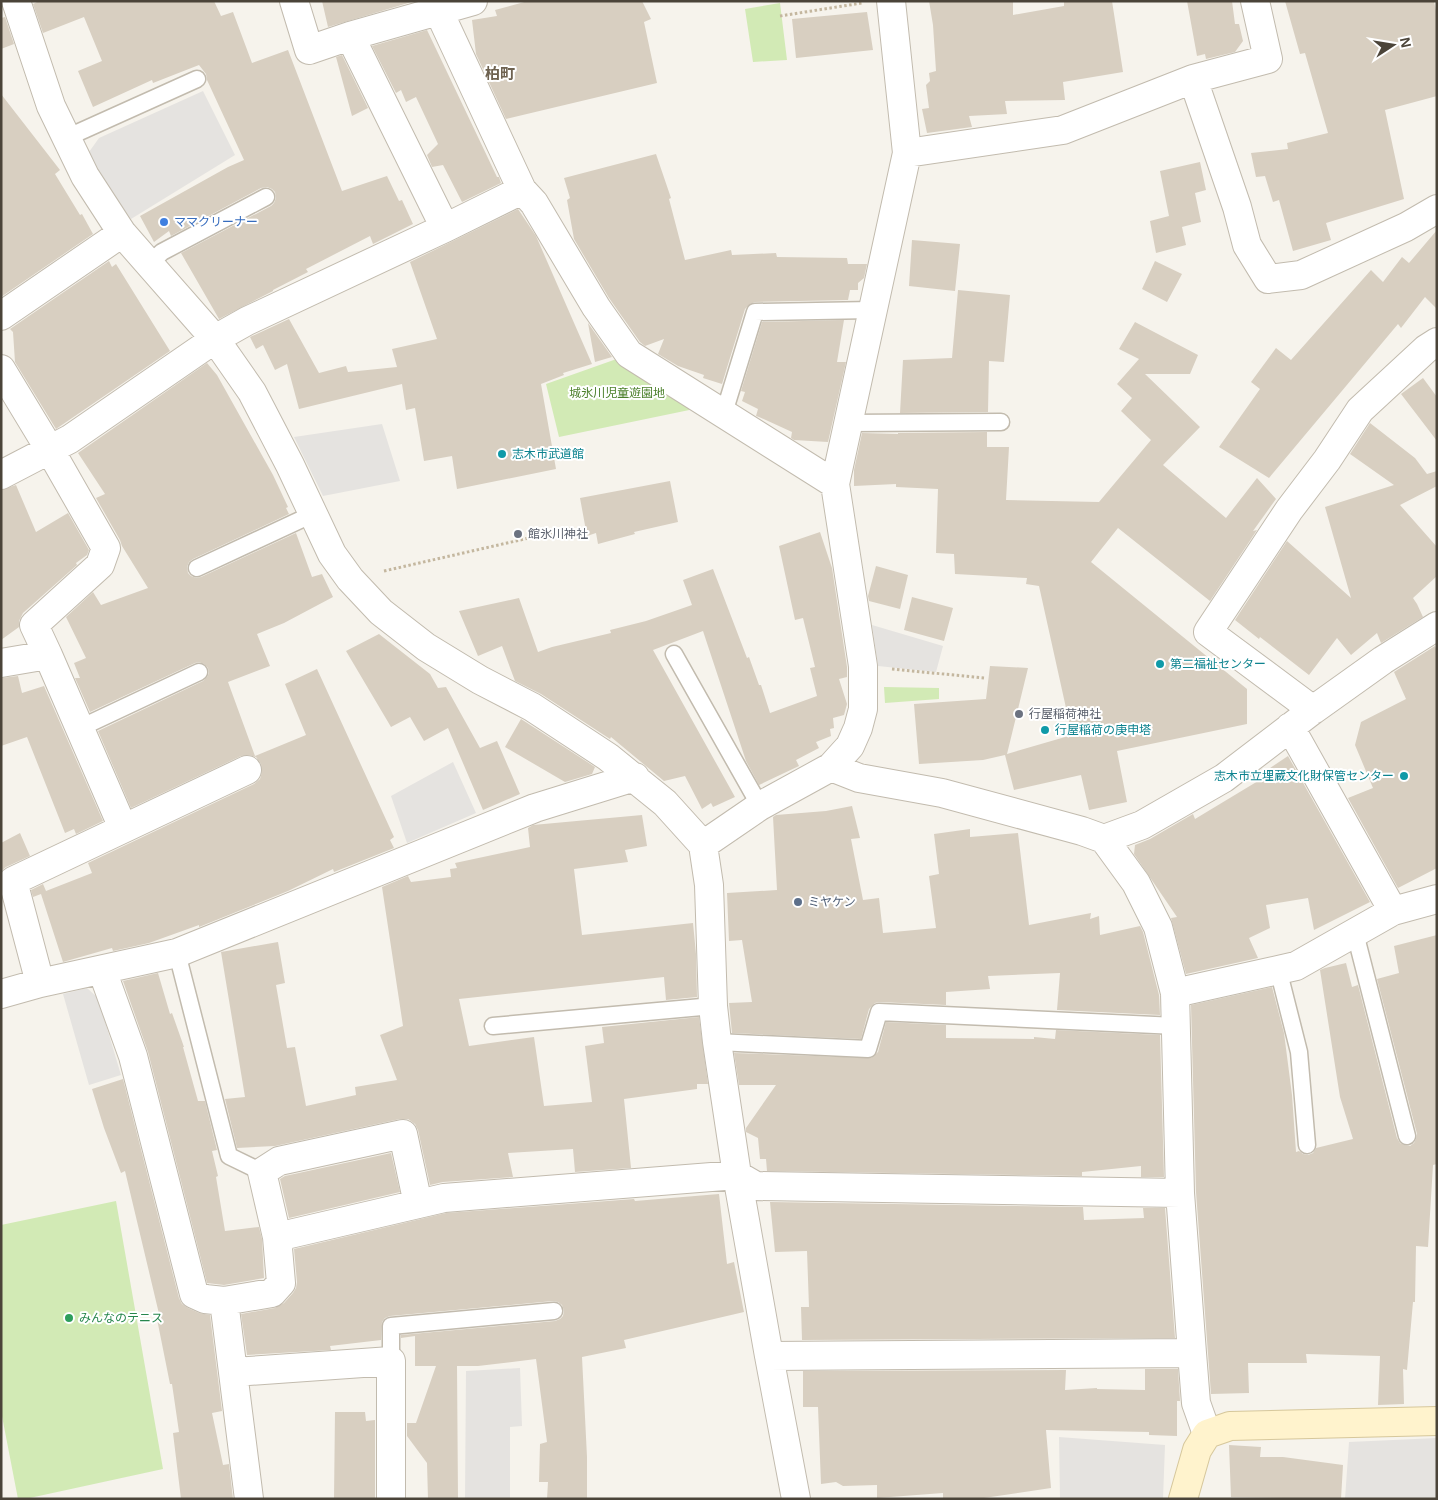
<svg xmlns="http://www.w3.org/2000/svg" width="1438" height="1500" font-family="Arial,'Noto Sans JP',sans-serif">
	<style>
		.green { fill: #d2eab5 }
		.parking { fill: #e5e3e0 }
		.building { fill: #d8cfc1 }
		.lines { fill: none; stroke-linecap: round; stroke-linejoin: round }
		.lane-casing { stroke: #c2bbae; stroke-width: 19 }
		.street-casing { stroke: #c2bbae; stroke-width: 30 }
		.secondary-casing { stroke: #d6c79b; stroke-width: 30 }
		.path { stroke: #c4b79f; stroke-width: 3; stroke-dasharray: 2.5 2.5; stroke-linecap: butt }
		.lane { stroke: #fff; stroke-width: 16 }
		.street { stroke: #fff; stroke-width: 28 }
		.secondary { stroke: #fff3cd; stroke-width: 28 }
		.shop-dot { fill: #3f7fe0; stroke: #fff; stroke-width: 2 }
		.culture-dot { fill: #0f9aa8; stroke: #fff; stroke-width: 2 }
		.worship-dot { fill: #6b7280; stroke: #fff; stroke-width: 2 }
		.service-dot { fill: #5c6f8a; stroke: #fff; stroke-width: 2 }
		.leisure-dot { fill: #2e9e5b; stroke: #fff; stroke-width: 2 }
		.labels { text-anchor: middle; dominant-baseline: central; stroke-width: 4; stroke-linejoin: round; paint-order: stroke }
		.shop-label { font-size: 12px; fill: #366cbe; stroke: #fff; text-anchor: start }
		.park-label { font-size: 12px; fill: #4a7f2a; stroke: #fff }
		.culture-label { font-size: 12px; fill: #0d838f; stroke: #fff; text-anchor: start }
		.worship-label { font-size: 12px; fill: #5b616d; stroke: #fff; text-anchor: start }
		.service-label { font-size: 12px; fill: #4e5e75; stroke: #fff; text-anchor: start }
		.leisure-label { font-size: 12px; fill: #27864d; stroke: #fff; text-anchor: start }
		.quarter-label { font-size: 15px; font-weight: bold; fill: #6e6250; stroke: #fff }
	</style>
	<rect width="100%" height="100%" fill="#f6f3ec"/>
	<path class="green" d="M780,3L787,60L753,62L745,9Z
		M625,356L699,408L559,437L546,384Z
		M884,687L939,688V699L885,703Z
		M116,1201L163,1469L25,1499H18L1,1411V1225Z"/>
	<path class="parking" d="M203,91L235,155L131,219L95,170L89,152L99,138Z
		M382,424L400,481L323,496L294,437Z
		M872,625L943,646L936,672L878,666Z
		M453,762L476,813L407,843L391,796Z
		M87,988L98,998L121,1075L89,1085L63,994Z
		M520,1368L522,1426L510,1427V1499H465L466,1371Z
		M1059,1437L1165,1445L1163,1499H1060Z
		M1437,1438V1499H1345L1349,1442Z"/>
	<path class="building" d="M39,1H214L221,16L233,12L252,63L288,50L342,191L387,176L399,201L402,200L413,224L373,244L370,236L306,269L308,272L273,290V291L219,319L181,253L271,206L274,203L276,198L275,192L272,189L267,187L261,188L171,236L169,231L154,242L140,216L228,167L244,160L207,80L206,74L199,65L153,83L152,80L93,107L78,71L102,61L84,17L43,33L33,4Z
		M322,1H415L328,27Z
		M528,1H642L651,19L644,22L657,83L506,119L476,54L472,20L497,16L495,10Z
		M929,1H1013V15L1064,6V1H1112L1123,72L1063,82L1065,100L1005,101L1007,114L969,116L972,127L927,133L922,109L929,108L926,85L930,81L929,73L936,71L933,25Z
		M1187,1H1232L1235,24H1239L1243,41L1235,52L1206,59L1205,54L1197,56Z
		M1285,1H1434L1437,16V96L1385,110L1404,199L1326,223L1331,240L1293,251L1279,200L1273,202L1265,176L1256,177L1251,153L1288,149L1287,143L1328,133L1305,53L1300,54Z
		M867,12L873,50L796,58L792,19Z
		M5,17L14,44L1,49V18Z
		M427,30L497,177H499L501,183L462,202L443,165L432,167L427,155L438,144L416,97L406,102L401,90L396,93L372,46Z
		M342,55L368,108L352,116L336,57Z
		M1,94L60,170L55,174L80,215L82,214L93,234L1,297Z
		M656,154L671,198L669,199L685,260L731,250L732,255L776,253L777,257L847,258L848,264H867L864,278L858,283V290H850L848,300L755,302L750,304L745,309L722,384L703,378L704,375L678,366L658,354L664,339L645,346L640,342L609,298L574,239L567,200L570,198L564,178Z
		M1200,162L1206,190L1195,193L1201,222L1182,227L1186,245L1156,253L1150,221L1169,216L1160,171Z
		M518,209L536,236L592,364L563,373L564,375L541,384L556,469L457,489L452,456L424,461L415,408L406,410L402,384L299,409L287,364L275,370L263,345L256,349L250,337L289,319L319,373L346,366L348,372L397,367L392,349L437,339L410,262Z
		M1437,230V309L1425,297L1401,328L1398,324L1269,478L1219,447L1260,389L1251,382L1276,348L1291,360L1371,270L1383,282L1402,257L1409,263Z
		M912,240L960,244L955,291L909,286Z
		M109,261L112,267L116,264L170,351L56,429L15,362L13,332L10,329Z
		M1155,261L1182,274L1167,302L1142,289Z
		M958,290L1010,295L1004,362L989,361L988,412L900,413L903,360L952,358Z
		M844,320L837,362H846L828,442L794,440L791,438L792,432L759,417L756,416L758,409L742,401L745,392L741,391L762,322Z
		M1135,322L1198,355L1190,374H1145L1200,427L1163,465L1226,518L1257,478L1276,499L1253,531L1257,530L1210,601L1118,528L1091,562L1247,689V724L1117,751L1127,802L1089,810L1081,775L1014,790L1005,755L983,760L919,764L914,704L986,699L990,666L1028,668L1007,754L1072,735L1039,586L1026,584L1027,578L955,574L954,554L936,553L938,489L896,487V484L854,486V470L862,433L898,434V433L987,432V447H1009L1006,500L1099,502L1151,440L1121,411L1132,398L1117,384L1139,359L1119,349Z
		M588,323L612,357L595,362Z
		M207,363L217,375L273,475L288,507L286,508L289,514L193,559L189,562L187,567L188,573L191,576L196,578L201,577L296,533L312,577L322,574L333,597L284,623L257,634L270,666L228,682L255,756L306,735L285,684L317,669L394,837L390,840L394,848L334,872L333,869L288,891L199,927V925L149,943L113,951L112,948L63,962L41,894L33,897L31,890L43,884L46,891L92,873L88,863L254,784L260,779L262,772L261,764L256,757L249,755L241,756L131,808L98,731L203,681L207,677L209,673L208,668L204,664L199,662L195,663L90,712L75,678H80L74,663L86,658L66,617L93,592L101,605L148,588L122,546L120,540L96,498L105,494L78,453Z
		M1423,378L1437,397V441L1401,394Z
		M1370,423L1415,458L1427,474L1437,471V486L1400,505L1437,547V576L1413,598L1417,604L1423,617L1381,643L1377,633L1351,655L1337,638L1309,675L1260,637L1259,639L1235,620L1287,541L1351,598L1325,507L1394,485L1350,454Z
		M670,481L678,522L634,532L635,534L598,544L596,533L587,536L580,498Z
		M16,485L36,532L68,513L89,550L87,555L76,563L77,565L23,613L19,621V627L1,640V490Z
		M820,532L832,568L847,667V677L839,679L847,704L844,715L833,718L834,728L830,729L831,736L816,742L819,748L796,760L799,766L759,785L746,761L703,631L653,650L735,797L713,807L711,803L702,809L685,776L664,781L611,737L610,739L541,694L515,681L502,646L478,656L459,611L519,598L538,652L552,647L611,633L610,630L646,621L692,605L683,580L713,569L747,658L749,657L759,685H761L770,713L817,696L810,668L815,667L803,618L795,620L779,546Z
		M876,566L908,575L900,609L869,601L868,596Z
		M912,597L953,608L944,641L904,630Z
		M379,634L430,674L438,688L446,687L480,748L497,741L520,794L483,810L448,728L424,741L410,717L391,727L346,651Z
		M1435,646L1437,651V868L1398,888L1348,798L1373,788L1355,745L1361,722L1406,699L1394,672Z
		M18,676L22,693L44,686L103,821L76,834L74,829L65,833L27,737L1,746V678Z
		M521,719L595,767L592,774L565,782L505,747Z
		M1288,756L1370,902L1314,930L1308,898L1266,905L1270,928L1249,938L1258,958L1186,974L1171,918L1177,917L1134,854L1135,845L1150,839L1193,814L1195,819L1263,778L1261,774Z
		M852,806L860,838L851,839L863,900L879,898L883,933L936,928L929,876L939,874L934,834L970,829V837L1018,833L1029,925L1091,913L1090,919L1099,916L1100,935L1140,926L1143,932L1159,995L1160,1015L1057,1010L1060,973L988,976L990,989L946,992V1005L879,1002L875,1003L869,1009L861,1039L732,1033L729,1003L752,1002L742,940L729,941L727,893L777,890L773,817L776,815L826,811Z
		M642,815L647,846L625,850L628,862L574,869L582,935L693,923L696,954L697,997L666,1000L664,977L459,999L469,1046L534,1037L544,1106L592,1102L585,1046L604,1043L602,1027L699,1017L708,1084H697V1089L624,1099L631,1168L575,1172L573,1149L508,1153L513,1177L443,1182L430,1185L418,1130L415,1124L408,1119H400L275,1146L237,1148L225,1099L245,1097L221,952L278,942L285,983L276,985L287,1048L295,1047L306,1106L356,1095L355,1087L397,1080L380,1035L403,1026L382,887L408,876L411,882L451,877L450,869L457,868L455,863L530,847L528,828L533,825Z
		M20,833L30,856L6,867L1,871V843Z
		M1437,935V1164L1433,1165L1428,1247L1416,1246L1415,1302H1413L1407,1370L1403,1369L1404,1404L1378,1405L1380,1356L1306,1354L1307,1363H1248L1249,1393L1211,1394L1196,1192L1191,1005L1272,987L1284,1033L1292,1095L1296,1152L1299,1151L1303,1154L1308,1155L1313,1153L1316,1148L1353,1139L1340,1097L1320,970L1325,968L1346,963L1352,987L1358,985L1397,1138L1400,1143L1404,1145L1410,1146L1414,1143L1416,1139L1417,1134L1377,979L1399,973L1394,946Z
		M158,973L170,1014L172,1013L184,1047H183L198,1101H205L217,1150L212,1151L218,1176L216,1177L225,1231L259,1227L262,1239L264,1278L224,1285L207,1283L148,1052L123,981Z
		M886,1022L946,1025V1038L1034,1039V1037L1055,1039L1056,1030L1160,1035L1164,1177H1141V1166L1082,1172V1176L767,1171L766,1159H760L758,1138L746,1132V1128L776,1085H739L734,1053L871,1058L878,1052Z
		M123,1079L179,1298L182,1304L188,1308L199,1313L210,1315L222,1411L212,1413L223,1465L229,1464L233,1499H181L173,1433L179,1432L172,1384H170L157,1319L160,1318L125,1171L121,1173L104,1128L92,1089Z
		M391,1153L400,1192L289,1218L280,1179L285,1176Z
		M719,1194L727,1264L734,1262L744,1312L624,1340L626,1348L582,1357L587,1457V1499H547L548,1482H539L540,1444L547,1442L536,1359L478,1366H457L458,1499H428L427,1463L407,1436V1423H416L436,1366H415V1336L401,1338V1335L555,1321L560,1319L563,1316L564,1311L562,1305L558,1302L553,1301L390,1316L385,1318L382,1322L381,1340L330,1346L331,1350L247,1355L241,1314L275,1308L284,1303L293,1293L296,1288L297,1282L294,1249L446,1213L634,1199L635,1201Z
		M770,1202L1083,1207L1084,1220L1144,1218L1143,1208H1165L1175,1338L802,1340L801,1307H809L807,1251L775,1252Z
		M1145,1369H1178L1180,1401H1177V1436L1149,1435V1432L1046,1430L1051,1488L977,1499H943V1493L877,1498V1485L843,1486L836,1482L821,1484L818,1407H803V1371L1066,1370L1065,1390L1097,1388V1389L1145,1390Z
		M335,1412H365L366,1421L375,1420V1499H334Z
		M1229,1445L1261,1447L1260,1457H1283L1343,1465L1341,1499L1231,1497Z"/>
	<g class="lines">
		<g class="lane-casing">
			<path id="lane" d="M66,138L197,79
				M150,263L162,252L266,197
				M724,413L755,312L872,310
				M848,423L1001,422
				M197,568L313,514
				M674,654L760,806
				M80,728L199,672
				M1355,933L1407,1136
				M177,953L229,1156L262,1172
				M1278,969L1299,1052L1307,1145
				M493,1026L713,1006
				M717,1042L868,1049L879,1012L1176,1026
				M391,1361V1326L554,1311"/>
		</g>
		<g class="street-casing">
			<path id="street" d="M16,1L51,106L85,176L122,233L215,339L252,392L290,465L332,554L350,579L381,612L426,647L480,680L532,707L608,757L665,803L703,845L709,885L713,1006L717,1042L737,1175L769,1356L796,1499
				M294,1L309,50L350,36L473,1
				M434,1L522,190L534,203L596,307L629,354L835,484
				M350,36L445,228
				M1193,79L1268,59L1255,1
				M907,153L1063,130L1193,79L1237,207L1247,245L1268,279L1301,275L1406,227L1437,209
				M1,316L122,233
				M1,369L50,450L106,548L100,565L34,625L48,655
				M1,475L70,439L215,339L247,321L445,228L522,190
				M1,663L48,655L123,828
				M1313,710L1208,632L1289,510L1327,460L1360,410L1426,349L1437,342
				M1290,727L1393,911
				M831,767L850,746L858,728L863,709V666L835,484L907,153L891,1
				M1104,839L1136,883L1158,927L1175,993L1180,1193L1192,1353L1196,1403L1207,1434
				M703,845L760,806L831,767L859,778L942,793L1082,831L1104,839L1142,825L1224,778L1313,710L1383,660L1437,626
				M102,970L133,1056L194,1294L205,1299L224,1301
				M40,983L13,881L247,770
				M1175,993L1296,966L1393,911L1437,899
				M1,994L40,983L177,953L535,808L635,777
				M277,1237L444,1198L737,1175L756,1186L1180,1193
				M769,1356L1192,1353
				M234,1372L391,1361V1499
				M249,1499L224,1301L272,1293L281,1283L277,1237L262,1172L279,1161L403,1134L418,1204"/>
		</g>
		<g class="secondary-casing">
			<path id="secondary" d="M1183,1499L1197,1450L1207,1434L1230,1426L1437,1421"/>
		</g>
		<path class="path" d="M780,16L862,3
			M384,571L573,528
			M892,669L984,678"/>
		<use href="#lane" class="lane"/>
		<use href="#street" class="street"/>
		<use href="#secondary" class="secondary"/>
	</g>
	<circle class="shop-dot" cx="164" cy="222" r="5"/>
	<g class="culture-dot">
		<circle cx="502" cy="454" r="5"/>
		<circle cx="1160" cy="664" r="5"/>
		<circle cx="1045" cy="730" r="5"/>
		<circle cx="1404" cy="776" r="5"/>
	</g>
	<g class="worship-dot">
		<circle cx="518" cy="534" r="5"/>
		<circle cx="1019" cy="714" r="5"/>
	</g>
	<circle class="service-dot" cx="798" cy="902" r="5"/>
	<circle class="leisure-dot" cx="69" cy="1318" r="5"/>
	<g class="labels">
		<g class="shop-label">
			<text x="174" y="222">ママクリーナー</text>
		</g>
		<g class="park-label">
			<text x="617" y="393">城氷川児童遊園地</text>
		</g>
		<g class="culture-label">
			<text x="512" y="454">志木市武道館</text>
			<text x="1170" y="664">第二福祉センター</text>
			<text x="1055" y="730">行屋稲荷の庚申塔</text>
			<text x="1394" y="776" text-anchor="end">志木市立埋蔵文化財保管センター</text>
		</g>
		<g class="worship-label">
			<text x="528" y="534">館氷川神社</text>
			<text x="1029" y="714">行屋稲荷神社</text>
		</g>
		<g class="service-label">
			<text x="808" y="902">ミヤケン</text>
		</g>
		<g class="leisure-label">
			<text x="79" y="1318">みんなのテニス</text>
		</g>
		<g class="quarter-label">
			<text x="500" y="73">柏町</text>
		</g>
	</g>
	<rect width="1438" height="1500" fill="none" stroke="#4b4439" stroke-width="5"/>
	<g transform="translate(1393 45) rotate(78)" stroke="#ffffff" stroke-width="4" paint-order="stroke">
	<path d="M0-4L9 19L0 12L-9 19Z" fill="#4b4439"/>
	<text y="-8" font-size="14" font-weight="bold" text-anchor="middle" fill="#4b4439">N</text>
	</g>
</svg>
